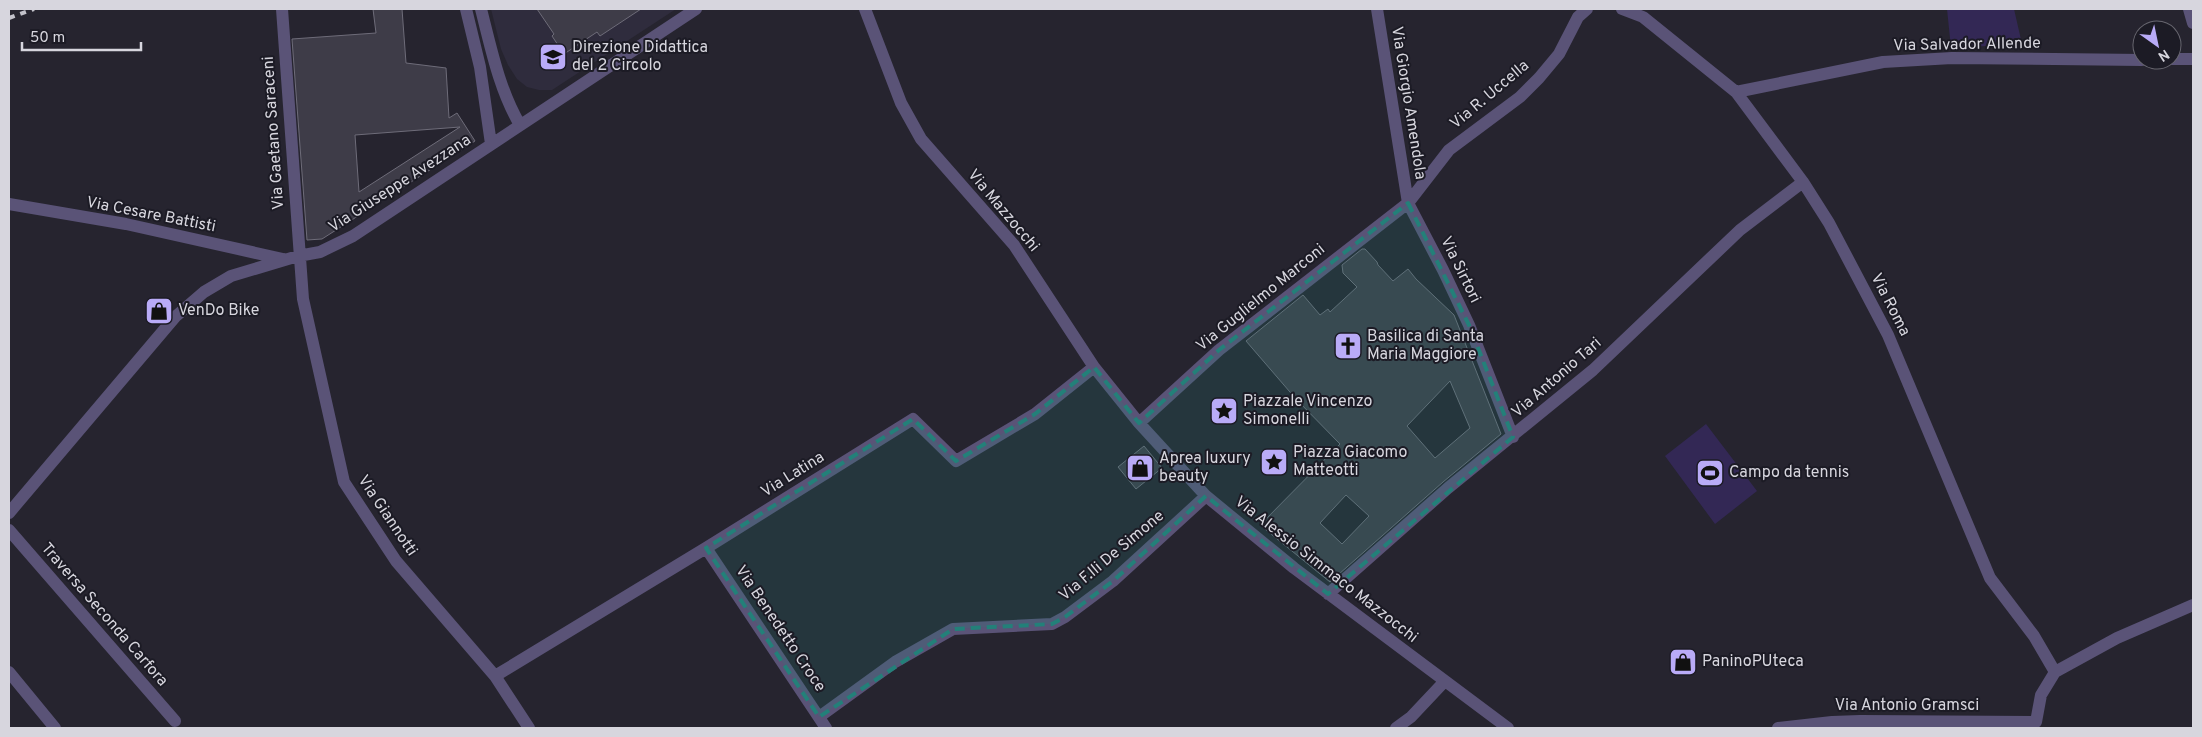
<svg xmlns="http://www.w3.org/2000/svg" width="2202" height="737" font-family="Overpass,sans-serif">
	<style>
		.built { fill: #2f2c3d }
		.green { fill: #332855 }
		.building { fill: #3e3c48; stroke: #6e6c79; fill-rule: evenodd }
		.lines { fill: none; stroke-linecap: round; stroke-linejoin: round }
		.minor { stroke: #5a5377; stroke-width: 12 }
		.rail { stroke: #c3c2cb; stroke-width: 4; stroke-dasharray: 6 6; stroke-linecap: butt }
		.marked { fill: #238079; fill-opacity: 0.2; stroke: #238079; stroke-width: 4; stroke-dasharray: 10 6; stroke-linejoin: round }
		.labels { text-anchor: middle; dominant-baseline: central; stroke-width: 4; stroke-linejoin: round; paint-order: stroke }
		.street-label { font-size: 16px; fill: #d7d6de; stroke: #1c1b25 }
		.poi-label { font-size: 16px; fill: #d7d6de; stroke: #1c1b25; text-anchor: start }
	</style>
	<rect width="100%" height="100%" fill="#26242f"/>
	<path class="built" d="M491,9H676L552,90H539L527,87L517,79L508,65L501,49Z"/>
	<path class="green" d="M1947,9H2014L2022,44L1951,48Z
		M1706,424L1757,491L1715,524L1665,456Z"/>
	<path class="building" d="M373,9H402L406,63L446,68L449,118L457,113L475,141L322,239L307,240L292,39L376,33ZM460,127L359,192L355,135Z
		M537,9H641L600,36L597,32L564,54L552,36L554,34Z
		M1362,249H1365L1377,262L1378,265L1393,281L1408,269L1416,279L1454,315L1501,434L1443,482L1330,582L1260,525L1340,444L1296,399L1246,341L1303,295L1320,315L1328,309L1330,312L1357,287L1343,273L1342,265ZM1450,381L1470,428L1435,458L1407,426ZM1346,495L1369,516L1342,544L1320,523Z
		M1144,446L1162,468L1136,489L1118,467Z"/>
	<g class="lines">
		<path class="minor" d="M282,9L303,299L344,482L396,561L495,676L529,728
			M466,9L480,67L491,144
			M481,9C491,48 499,89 520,125
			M865,9L901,103L921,139L1014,245L1094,367L1139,423L1206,496L1294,568L1508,728
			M1377,9L1408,203L1443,270L1469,325L1513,437
			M1622,9L1643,17L1736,92L1803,182L1829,223L1888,335L1990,578L2034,636L2055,672
			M2189,9L2193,23
			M2172,59H2193
			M1736,92L1883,62L1952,58L2142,60
			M9,204L126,224L283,259
			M1139,423L1219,350L1408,203L1449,150L1520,97L1539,78L1559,54L1578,17L1587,9
			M9,513L175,317L204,292L231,276L298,256L320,252L353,236L696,9
			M9,530L175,721
			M706,548L826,728
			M1328,594L1448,488L1593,370L1740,230L1803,182
			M9,672L55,728
			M2055,672L2117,638L2193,605
			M495,676L706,548L913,419L956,461L1035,414L1094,367
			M819,717L895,662L953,629L1052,624L1065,617L1113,581L1206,496
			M2036,722L2041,695L2055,672
			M1396,728L1411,717L1444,682
			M1778,728L1832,722L1860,721L2036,722"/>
		<path class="rail" d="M9,18L34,9"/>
	</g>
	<path class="marked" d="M1408,203L1469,325L1513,437L1328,594L1206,496L1113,581L1065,617L1052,624L953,629L819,717L706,548L913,419L956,461L1035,414L1094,367L1139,423L1219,350Z"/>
	<defs>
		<g id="school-square" transform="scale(1.4375)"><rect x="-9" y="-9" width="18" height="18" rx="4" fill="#b9abf7" stroke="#1c1b25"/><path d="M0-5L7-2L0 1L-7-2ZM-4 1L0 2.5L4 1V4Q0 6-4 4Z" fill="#111"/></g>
		<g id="shop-square" transform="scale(1.4375)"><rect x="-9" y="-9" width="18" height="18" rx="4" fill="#b9abf7" stroke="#1c1b25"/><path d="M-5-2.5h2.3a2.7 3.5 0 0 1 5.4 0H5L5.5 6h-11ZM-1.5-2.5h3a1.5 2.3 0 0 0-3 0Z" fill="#111"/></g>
		<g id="church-square" transform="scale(1.4375)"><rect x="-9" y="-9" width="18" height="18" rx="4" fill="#b9abf7" stroke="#1c1b25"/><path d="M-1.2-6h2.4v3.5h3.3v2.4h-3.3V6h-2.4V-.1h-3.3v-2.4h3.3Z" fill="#111"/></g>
		<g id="sight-square" transform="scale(1.4375)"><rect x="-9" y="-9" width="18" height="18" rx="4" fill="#b9abf7" stroke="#1c1b25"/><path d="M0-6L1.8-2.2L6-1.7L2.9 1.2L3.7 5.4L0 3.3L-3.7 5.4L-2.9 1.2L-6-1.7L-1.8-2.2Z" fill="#111"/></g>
		<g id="stadium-square" transform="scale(1.4375)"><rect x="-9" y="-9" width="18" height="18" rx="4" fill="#b9abf7" stroke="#1c1b25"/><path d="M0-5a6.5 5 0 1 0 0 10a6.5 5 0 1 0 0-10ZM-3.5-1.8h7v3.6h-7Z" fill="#111"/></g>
	</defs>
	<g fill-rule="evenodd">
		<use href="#school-square" x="553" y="57"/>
		<use href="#shop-square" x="159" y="311"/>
		<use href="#church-square" x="1348" y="346"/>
		<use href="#sight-square" x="1224" y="411"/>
		<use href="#sight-square" x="1274" y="462"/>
		<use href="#shop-square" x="1140" y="468"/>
		<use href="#stadium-square" x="1710" y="473"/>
		<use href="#shop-square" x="1683" y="662"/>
	</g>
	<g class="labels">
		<g class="street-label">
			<text transform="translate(1967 45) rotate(-1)">Via Salvador Allende</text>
			<text transform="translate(1490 95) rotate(-40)">Via R. Uccella</text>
			<text transform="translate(1408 103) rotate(81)">Via Giorgio Amendola</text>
			<text transform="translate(274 133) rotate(-94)">Via Gaetano Saraceni</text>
			<text transform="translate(400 184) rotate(-33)">Via Giuseppe Avezzana</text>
			<text transform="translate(1003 211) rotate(50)">Via Mazzocchi</text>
			<text transform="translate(151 215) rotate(11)">Via Cesare Battisti</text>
			<text transform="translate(1460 270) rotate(64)">Via Sirtori</text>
			<text transform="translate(1261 298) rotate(-39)">Via Guglielmo Marconi</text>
			<text transform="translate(1890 305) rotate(63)">Via Roma</text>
			<text transform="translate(1557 378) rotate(-41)">Via Antonio Tari</text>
			<text transform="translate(793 475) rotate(-32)">Via Latina</text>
			<text transform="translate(387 516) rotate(56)">Via Giannotti</text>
			<text transform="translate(1112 556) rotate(-40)">Via F.lli De Simone</text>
			<text transform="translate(1326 570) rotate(38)">Via Alessio Simmaco Mazzocchi</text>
			<text transform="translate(104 615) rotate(49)">Traversa Seconda Carfora</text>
			<text transform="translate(780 629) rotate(56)">Via Benedetto Croce</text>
			<text x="1907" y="706">Via Antonio Gramsci</text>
		</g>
		<g class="poi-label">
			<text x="572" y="48">Direzione Didattica<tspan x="572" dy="18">del 2 Circolo</tspan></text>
			<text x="178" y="311">VenDo Bike</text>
			<text x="1367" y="337">Basilica di Santa<tspan x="1367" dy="18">Maria Maggiore</tspan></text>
			<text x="1243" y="402">Piazzale Vincenzo<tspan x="1243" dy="18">Simonelli</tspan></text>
			<text x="1293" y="453">Piazza Giacomo<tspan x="1293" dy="18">Matteotti</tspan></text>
			<text x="1159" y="459">Aprea luxury<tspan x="1159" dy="18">beauty</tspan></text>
			<text x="1729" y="473">Campo da tennis</text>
			<text x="1702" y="662">PaninoPUteca</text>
		</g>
	</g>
	<rect width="2202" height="737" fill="none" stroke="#d7d6de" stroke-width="20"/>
	<g transform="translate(2157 45) rotate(147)"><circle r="24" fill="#1c1b25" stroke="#67666f"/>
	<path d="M0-4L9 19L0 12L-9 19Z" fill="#b9abf7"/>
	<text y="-8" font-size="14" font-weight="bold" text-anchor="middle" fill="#d7d6de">N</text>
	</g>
	<path d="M22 42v8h119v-8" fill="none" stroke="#d7d6de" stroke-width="2.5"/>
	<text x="30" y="42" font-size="15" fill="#d7d6de" stroke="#1c1b25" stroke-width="4" paint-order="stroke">50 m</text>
</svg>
